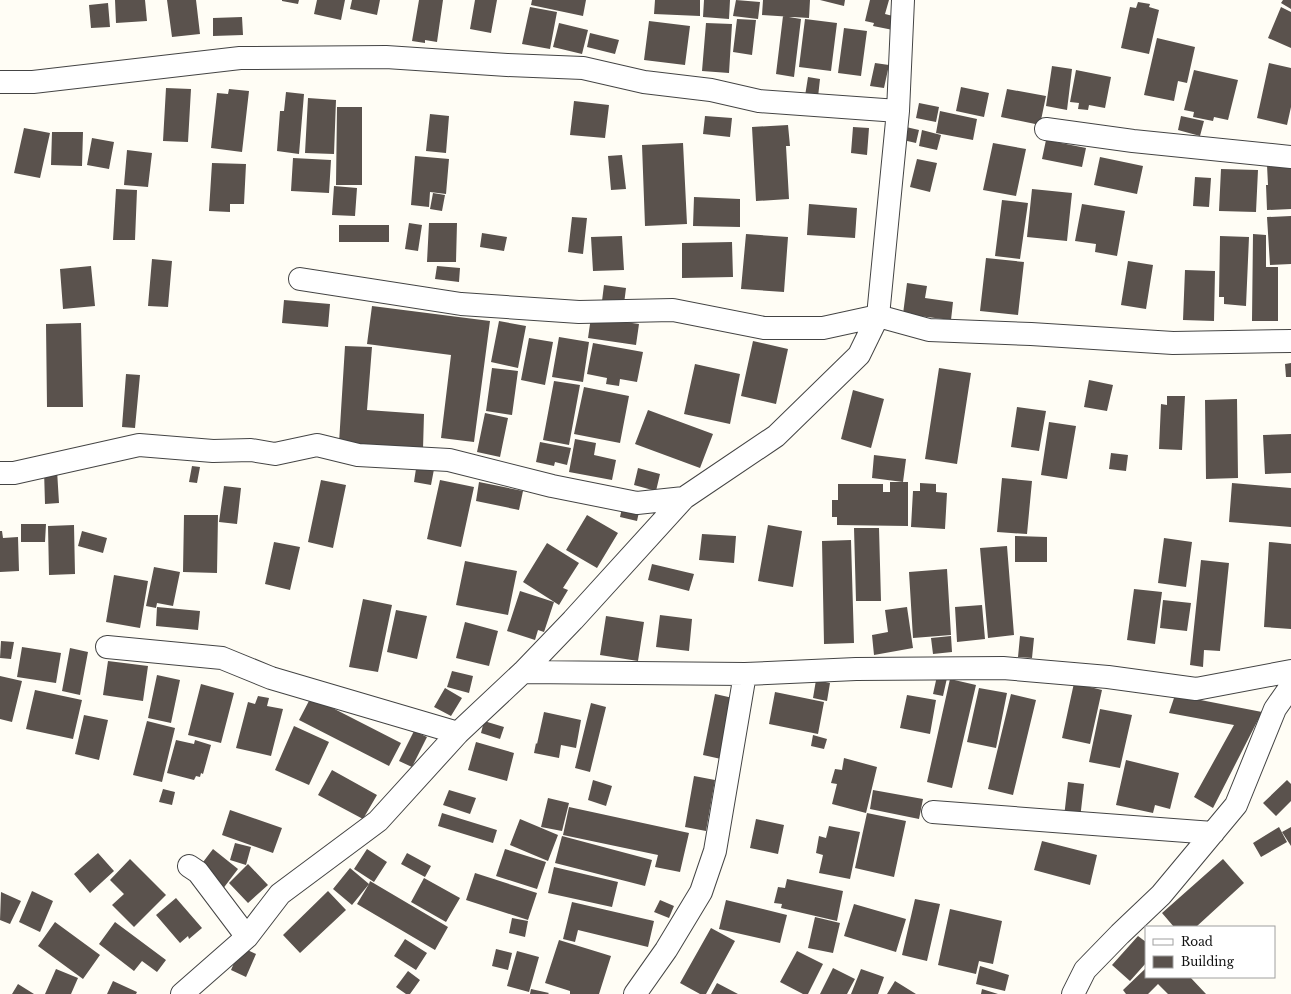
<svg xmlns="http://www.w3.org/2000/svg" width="1291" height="994" font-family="'Libre Baskerville',serif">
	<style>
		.building { fill: #5a524d }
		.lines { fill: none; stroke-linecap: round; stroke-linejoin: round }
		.street-casing { stroke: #444; stroke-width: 24 }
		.street { stroke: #fff; stroke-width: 22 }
	</style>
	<rect width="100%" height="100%" fill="#fffdf5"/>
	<path class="building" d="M115,0H145L147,21L116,23Z
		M167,0H196L200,34L172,37Z
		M282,0H299L298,4L282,1Z
		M317,0H345L341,20L314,14Z
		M352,0H380L377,15L350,9Z
		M419,0H443L437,42L425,40V43L412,41Z
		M475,0H497L491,33L470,29Z
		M532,0H586L583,16L531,5Z
		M655,0H700V16L654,14Z
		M704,0H730L729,19L703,17Z
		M736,0L760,2L758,19L733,16Z
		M763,0H810L809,18L762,15Z
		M820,0H845L844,6Z
		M870,0H889L885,14L897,17L893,30L873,26L874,23L865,21Z
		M1283,0H1291V9L1281,3Z
		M1138,2L1150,4L1149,7L1159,10L1149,54L1121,48L1130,7L1136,8Z
		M108,3L110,27L91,28L89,5Z
		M530,7L557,12L550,49L522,44Z
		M1281,7L1291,12V48L1268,38Z
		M783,16L801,19L794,77L776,74Z
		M242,17L243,35L213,36V18Z
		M737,19L756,20L752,55L733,52Z
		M805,19L837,23L831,71L799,67Z
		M649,21L690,26L685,65L644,60Z
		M559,23L588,30L582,54L553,47Z
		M706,23L732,24L729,73L702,71Z
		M844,28L867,31L861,76L838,73Z
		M590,33L619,40L615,54L587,47Z
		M1157,38L1195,47L1187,83L1178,81L1174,101L1144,95Z
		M875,63L889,65L884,88L870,86Z
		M1269,63L1291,68V107L1287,125L1257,118Z
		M1052,66L1072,69L1067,110L1046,106Z
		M1076,70L1111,77L1105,108L1089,105L1088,110L1078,109L1079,103L1070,102Z
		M1194,70L1238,80L1228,120L1214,117L1213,121L1193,117L1194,112L1184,110Z
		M808,77L820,79L818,97L805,96Z
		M961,87L989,93L984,117L956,111Z
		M166,88L191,89L188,142L163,141Z
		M229,89L249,91L242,152L211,148L217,93L228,94Z
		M1007,89L1046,96L1040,125L1001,117Z
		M286,92L304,94L299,154L277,151L280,111H284Z
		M308,98L336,100L334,154L305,153Z
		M574,101L609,105L605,138L570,135Z
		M919,103L939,107L936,122L916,118Z
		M337,107H362V185H336Z
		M940,111L977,119L973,140L936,133Z
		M430,114L449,116L446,153L426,151Z
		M705,116L732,118L730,137L703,134Z
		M1181,116L1204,121L1200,136L1178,130Z
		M788,125L790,146H786L789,199L756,201L752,127Z
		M853,127L869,128L867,155L851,153Z
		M906,127L919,130L916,143L903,140Z
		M24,128L50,133L40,178L14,173Z
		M922,130L941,135L937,150L919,146Z
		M52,132H83L82,166L51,165Z
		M92,138L114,142L109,169L87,165Z
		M1046,140L1086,148L1082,167L1042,159Z
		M683,143L687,224L645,226L642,145Z
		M993,143L1026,149L1016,196L983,190Z
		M127,150L152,153L148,187L124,185Z
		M622,155L626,189L611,190L608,156Z
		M415,156L449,159L446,194L430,192L429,207L411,205Z
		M1100,157L1143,166L1137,194L1094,185Z
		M293,158L331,160L329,193L291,191Z
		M917,159L937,163L930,192L910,187Z
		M212,163L246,164L244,204H230V212L209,211Z
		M1267,165H1291V209L1267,210L1266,185H1268Z
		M1221,169L1258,170L1256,212L1219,211Z
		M1195,177L1211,178L1209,207L1193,206Z
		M334,186L357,188L355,216L332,215Z
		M116,189L137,190L135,240H113Z
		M1032,189L1072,193L1067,241L1027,237Z
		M433,193L445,195L442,211L430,209Z
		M694,197L740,199V227L693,226Z
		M1002,200L1028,203L1020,259L995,256Z
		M809,204L857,208L855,238L807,235Z
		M1082,204L1125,211L1117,256L1095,252L1096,244L1075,241Z
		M1291,216V264L1270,265L1267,217Z
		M572,217L587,218L583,254L568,252Z
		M409,223L422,225L418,251L405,249Z
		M429,223H457L456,262H427Z
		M339,225H389V242H339Z
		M482,233L507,237L504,251L480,247Z
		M746,234L788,237L784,292L741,289Z
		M1253,234L1266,235V267H1278V321H1252Z
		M622,236L624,270L593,271L591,237Z
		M1220,236L1249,237L1246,306L1224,304V297H1219Z
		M732,242L733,277L682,278V243Z
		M986,258L1024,262L1018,315L980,311Z
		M152,259L172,261L168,307L148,306Z
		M1128,261L1153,265L1146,309L1121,305Z
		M91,266L95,306L63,309L60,269Z
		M437,266L460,268L459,282L435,279Z
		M1185,270L1215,271L1214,321L1183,320Z
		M907,283L927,286L925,298L953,302L951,320L903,314Z
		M604,285L626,288L624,304L602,301Z
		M284,300L330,304L328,327L282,323Z
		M372,306L490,321L474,442L441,438L451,355L367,344Z
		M591,317L639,324L636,345L588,338Z
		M499,321L526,326L518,368L491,362Z
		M81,323L83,407H47L46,324Z
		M559,337L589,342L583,382L552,377Z
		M529,338L553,342L545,385L521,380Z
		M753,341L788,349L776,404L741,396Z
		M593,343L643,352L637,382L620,379L619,386L606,384L607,378L587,374Z
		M345,346L372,347L367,410L424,414L423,449L339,443Z
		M1291,363V377H1286L1285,364Z
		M695,364L740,374L730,424L684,414Z
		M492,368L518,371L512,415L486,411Z
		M939,368L971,373L957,464L925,459Z
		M126,374L140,375L135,428L122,427Z
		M1089,380L1113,385L1107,411L1084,407Z
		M554,381L580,385L569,445L543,440Z
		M584,387L629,396L620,443L574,434Z
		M853,390L884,399L871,448L841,439Z
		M1167,396H1185L1182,450L1159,449L1161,404L1167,405Z
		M1237,399L1238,478L1206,479L1205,400Z
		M1017,407L1046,411L1039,451L1011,447Z
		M648,410L713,434L700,468L635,444Z
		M485,413L508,418L500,457L477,452Z
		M1049,422L1076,426L1067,479L1041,475Z
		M1291,434V473L1265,474L1263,435Z
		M575,439L596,443L594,455L616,460L612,480L569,472Z
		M540,442L571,448L567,465L555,462L554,466L536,462Z
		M1111,453L1128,455L1126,471L1109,469Z
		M874,455L906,459L903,482L872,478Z
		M417,462L435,464L431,485L414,482Z
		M192,466L200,467L197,483L189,482Z
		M638,468L660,474L656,491L634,485Z
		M44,470H57L59,503L45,504Z
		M1002,478L1032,481L1027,534L997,532Z
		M321,480L346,485L333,548L308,542Z
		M440,480L474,487L461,547L427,539Z
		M479,482L523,491L519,510L476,501Z
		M890,482H908V526L837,525V517H832V500H838V484H883V492H890Z
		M920,483L936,484V492L947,493L945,529L911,527L913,491H920Z
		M1232,483L1291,488V527L1229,522Z
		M224,486L241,488L237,524L219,522Z
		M622,508L639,512L637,521L620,517Z
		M184,515H218L217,573L183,572Z
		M587,515L618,533L597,568L566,550Z
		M21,524H46L45,542H21Z
		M74,525L75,574L49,575L48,526Z
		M768,525L802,531L793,587L758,581Z
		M854,528H879L881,601H856Z
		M0,531H2L3,538L18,537L19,571L0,572Z
		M82,531L107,538L103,553L78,546Z
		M702,534L736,536L734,563L699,560Z
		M1015,536L1047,537V562H1015Z
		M1164,538L1192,542L1186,587L1158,583Z
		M851,540L854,643L824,644L822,541Z
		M274,542L300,547L290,590L265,584Z
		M1269,542L1291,544V629L1264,627Z
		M547,543L579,563L563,588L568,590L559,605L523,582Z
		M1007,546L1014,635L988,638L980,548Z
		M1201,560L1229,563L1220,651L1204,650L1203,667L1190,665Z
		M465,561L517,571L508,615L456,605Z
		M652,564L694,574L689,591L648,580Z
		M154,567L180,572L173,606L157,603L156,608L146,606Z
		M947,569L951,635L913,638L909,572Z
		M114,575L148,581L140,628L106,622Z
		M1134,589L1162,592L1155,644L1127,640Z
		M520,591L554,602L544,632L538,630L535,640L507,631Z
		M363,599L392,605L378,672L349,667Z
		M1163,600L1191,603L1187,631L1160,628Z
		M982,605L985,639L957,642L955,607Z
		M157,607L200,611L198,630L156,626Z
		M907,607L913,648L874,655L872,635L888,632L885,610Z
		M396,610L427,616L417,659L387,652Z
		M660,615L692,619L689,651L656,647Z
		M606,616L644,622L638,661L600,655Z
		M465,622L498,631L489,666L456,658Z
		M951,636L952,652L933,654L931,638Z
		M1020,636L1034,638L1032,658L1018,657Z
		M1,641L14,642L11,659L0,658Z
		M22,647L61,653L56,683L17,677Z
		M70,648L88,652L80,695L62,691Z
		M108,661L148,666L143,701L103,695Z
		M452,671L473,676L469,693L447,687Z
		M157,675L180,680L171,723L148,718Z
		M0,676L22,681L12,722L0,719Z
		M937,676L947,678L943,696L933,694Z
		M950,679L976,685L952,788L927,782Z
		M816,680L830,683L827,701L813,698Z
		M1074,683L1102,690L1090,744L1062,738Z
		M201,684L234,693L221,743L188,735Z
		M445,688L462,698L451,716L434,707Z
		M979,688L1007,693L996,748L967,742Z
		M35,690L82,700L73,739L26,729Z
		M775,692L824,702L818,734L769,724Z
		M715,694L733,698L721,759L703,755Z
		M1011,694L1036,700L1013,795L988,789Z
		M907,695L936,700L930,734L900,728Z
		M1175,695L1262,712L1213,808L1194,797L1234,725L1169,713Z
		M258,696L269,698L267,706L283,709L271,756L236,748L248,702L255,704Z
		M311,697L401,743L389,766L299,720Z
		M591,703L606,707L590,772L575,768Z
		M1100,709L1132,715L1120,768L1089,762Z
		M544,712L581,720L576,748L561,745L559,758L534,753L536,743L537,744Z
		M84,715L108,720L99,760L75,754Z
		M147,721L175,728L162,782L133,775Z
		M484,721L504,727L500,739L481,733Z
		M294,726L329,742L309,785L275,770Z
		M414,731L427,737L412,767L399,761Z
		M813,735L827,739L824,749L811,746Z
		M176,740L194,744L195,740L211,745L203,774L201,773L200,777L196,776L194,780L167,773Z
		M476,742L514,753L507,781L468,770Z
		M844,758L877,767L866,813L832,804L837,784L831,783L835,769L842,770Z
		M1126,760L1179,773L1170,809L1155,805L1153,813L1116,805Z
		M332,770L377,795L363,819L318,795Z
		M694,776L715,780L706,831L685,827Z
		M593,780L612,786L606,806L588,800Z
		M1287,780L1291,784V801L1276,816L1263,803Z
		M1068,782L1084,784L1080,819L1064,817Z
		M163,789L175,792L172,805L159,802Z
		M449,790L476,798L470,814L443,805Z
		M873,790L923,799L919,819L870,809Z
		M548,798L569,803L562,831L541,827Z
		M569,807L689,833L680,872L655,867L658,855L563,835Z
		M230,810L282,828L273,853L222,835Z
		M442,813L497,830L493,843L438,826Z
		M867,813L906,821L894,877L855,868Z
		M520,819L558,835L548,861L510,845Z
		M756,819L784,825L778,854L750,848Z
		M829,826L860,832L850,879L819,873L823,855L816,853L819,836L826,838Z
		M1279,827L1287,842L1261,857L1253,843Z
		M1291,827V846L1282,832Z
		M562,836L652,860L645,886L555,863Z
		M1042,841L1097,855L1090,885L1034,870Z
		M235,843L251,847L246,865L230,860Z
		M213,849L238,869L222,890L197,870Z
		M367,849L387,862L374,882L354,869Z
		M505,849L546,862L537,889L496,876Z
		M98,853L114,871L90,893L74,874Z
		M407,853L431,866L425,877L401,864Z
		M130,859L166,895L134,927L112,905L124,894L110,880Z
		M1223,859L1244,883L1196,927H1174L1162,913Z
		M248,864L268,885L248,903L229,883Z
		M554,867L618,882L612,907L548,893Z
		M350,868L369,884L370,881L448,927L435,950L357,904L369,884L352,905L333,889Z
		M475,873L537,893L528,920L466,900Z
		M424,878L460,898L446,922L411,902Z
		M787,879L843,891L837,921L781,908L782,904L774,903L778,887L785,888Z
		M32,891L53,901L40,932L19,922Z
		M328,891L346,910L300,953L283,935Z
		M1,892L21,901L10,924L0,920Z
		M176,898L202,928L189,939L188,936L180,943L156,915Z
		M915,899L940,904L927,961L902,955Z
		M660,900L674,906L669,918L654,912Z
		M726,900L787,915L780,943L719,929Z
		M572,902L654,921L648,947L578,930L575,942L563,939Z
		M854,904L906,919L896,952L844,936Z
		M950,909L1002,921L993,964L979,961L976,974L938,965Z
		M815,917L840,923L833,953L808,948Z
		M512,918L528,921L525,937L509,933Z
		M55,922L100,955L83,979L38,946Z
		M115,922L166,960L157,972L142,961L134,971L99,944Z
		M711,928L735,941L706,994H700L680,983Z
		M1138,936L1146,942V963L1130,981L1112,965Z
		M405,939L427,953L416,970L394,956Z
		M559,940L611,956L599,994H570V991L545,983Z
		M241,947L256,954L246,977L231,970Z
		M496,949L512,953L508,970L492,966Z
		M517,951L539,957L529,992L507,986Z
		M797,951L823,964L808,994H803L780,982Z
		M980,966L1009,975L1005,991L976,984Z
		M833,968L855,979L847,994H820Z
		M1146,968V977H1190L1206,994H1168L1158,984L1148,994H1126L1123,990Z
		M56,969L78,978L71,994H45Z
		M861,969L884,977L878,994H851Z
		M408,971L420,980L410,994H406L396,987Z
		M113,981L137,992L136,994H107Z
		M895,981L916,994H887Z
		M717,983L738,994H711Z
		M18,984L34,994H12Z
		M531,989L549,993L548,994H530Z
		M982,989L998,994H981Z"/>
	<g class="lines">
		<g class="street-casing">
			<path id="street" d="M0,82H33L240,58L386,57L507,65L583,68L644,82L711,90L759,101L898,111
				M1046,129L1133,141L1291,157
				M300,279L461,304L579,312L673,310L764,328H823L878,316L929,330L1031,334L1173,343L1291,341
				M0,473H14L139,445L213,451L251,450L275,454L317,445L358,455L449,460L552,486L637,503L684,498
				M107,647L222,658L271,678L458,733
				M523,672L745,674L856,669L1003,668L1108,677L1196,689L1291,671
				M933,812L1213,833
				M189,866L198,872L247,937
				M182,994L247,937L280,894L378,821L458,733L523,672L573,620L684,498L776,436L859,355L878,316L898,111L903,0
				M635,994L666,950L701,892L715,851L745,674
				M1073,994L1085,970L1120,934L1161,895L1236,805L1275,709L1291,686"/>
		</g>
		<use href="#street" class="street"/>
	</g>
	<rect x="1145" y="926" width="130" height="52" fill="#ffffff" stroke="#a0a0a0"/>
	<rect x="1153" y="939" width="20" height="6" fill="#ffffff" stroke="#a0a0a0"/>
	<text x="1181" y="946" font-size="12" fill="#111111">Road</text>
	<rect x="1153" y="956" width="20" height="12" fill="#5a524d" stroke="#a0a0a0"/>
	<text x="1181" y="966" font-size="12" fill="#111111">Building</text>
</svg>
